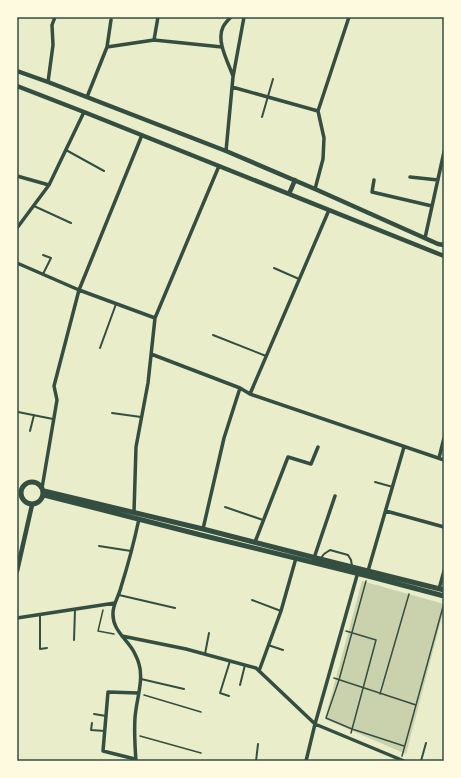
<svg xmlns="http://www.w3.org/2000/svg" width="461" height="778" font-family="Inter,sans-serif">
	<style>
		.green { fill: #cad2ad }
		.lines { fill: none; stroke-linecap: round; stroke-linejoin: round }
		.path { stroke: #344e41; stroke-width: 1.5 }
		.service { stroke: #344e41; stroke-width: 2 }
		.minor { stroke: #344e41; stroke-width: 3.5 }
		.tertiary { stroke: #344e41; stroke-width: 4.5 }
		.secondary { stroke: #344e41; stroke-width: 5 }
		.neatline { fill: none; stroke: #344e41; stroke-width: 1.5 }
	</style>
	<rect width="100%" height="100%" fill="#e9edc9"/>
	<path class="green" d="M362,581L444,604V609L406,754L325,719Z"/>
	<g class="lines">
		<path class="path" d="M366,581L339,680L326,718L352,729L404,746
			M103,610L98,631L114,634
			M346,631L376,640L351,733
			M334,678L416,705
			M380,694L409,594
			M144,695L201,712
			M140,736L201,753
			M402,756L444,603"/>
		<path class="service" d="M262,117L273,79
			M66,150L104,171
			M34,206L71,223
			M43,255L51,258L43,274
			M274,268L299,279
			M213,335L266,356
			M100,348L116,304
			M18,412L53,419
			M112,413L141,417
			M30,431L34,415
			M375,482L393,487
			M225,507L263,520
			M99,546L131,551
			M321,558L324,554L330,550L348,555L351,560L352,566
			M119,595L175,608
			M252,600L281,611
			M40,615V649L47,648
			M74,640L75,610
			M268,645L283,650
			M205,654L209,633
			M141,679L184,689
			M240,685L245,665
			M229,696L220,693L230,661
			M94,714L106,716
			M92,723L91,730L105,731
			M225,761H226
			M256,761L258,744
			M421,761L426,743"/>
		<path class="minor" d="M231,17C228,20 225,23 223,27C216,41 228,62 233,76
			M154,40L158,17
			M107,47L154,40L222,47
			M48,82L53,45L52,25L55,17
			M232,87L318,111
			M87,97L107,47L111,20
			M226,151L233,77L244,17
			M17,176L49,185
			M410,177L438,180
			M374,180L372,192L432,206
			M315,189L323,159L324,138L318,111L349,17
			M17,228L49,185L84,112
			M425,238L444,152
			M17,263L79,290L155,318
			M151,354L240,388L250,394L444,460
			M250,394L329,210
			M439,458L444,438
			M42,488L57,400L54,386L79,290L142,135
			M386,511L444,527
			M134,512L136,447L148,383L155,318L219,166
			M203,529L224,438L240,388
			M255,542L288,457L311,464L318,447
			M314,558L335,496
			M368,571L404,447
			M439,589L444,571
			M17,618L115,603
			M122,636L186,649L256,668L315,724L404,761
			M259,671L281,611L296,558
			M135,759L103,751L108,692L138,693
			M136,761C135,747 134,732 135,718C136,701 144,680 139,664C138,660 136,656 134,652C127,639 112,630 113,613C113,604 119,596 121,587C128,565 134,542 139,519
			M306,761L315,724L358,572"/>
		<path class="tertiary" d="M17,71L48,82L226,151L315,189L438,244L444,245
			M17,86L84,112L444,256
			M289,194L295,180
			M17,571L32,505"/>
		<path class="secondary" d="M21 493a11 11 0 1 1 22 0a11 11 0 1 1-22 0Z
			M44,491L203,529L320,559L444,590
			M44,495L201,535L368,576L444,596"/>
	</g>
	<rect width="461" height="778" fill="none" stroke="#fefae0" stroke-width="36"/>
	<rect x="18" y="18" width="425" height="742" class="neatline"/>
</svg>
